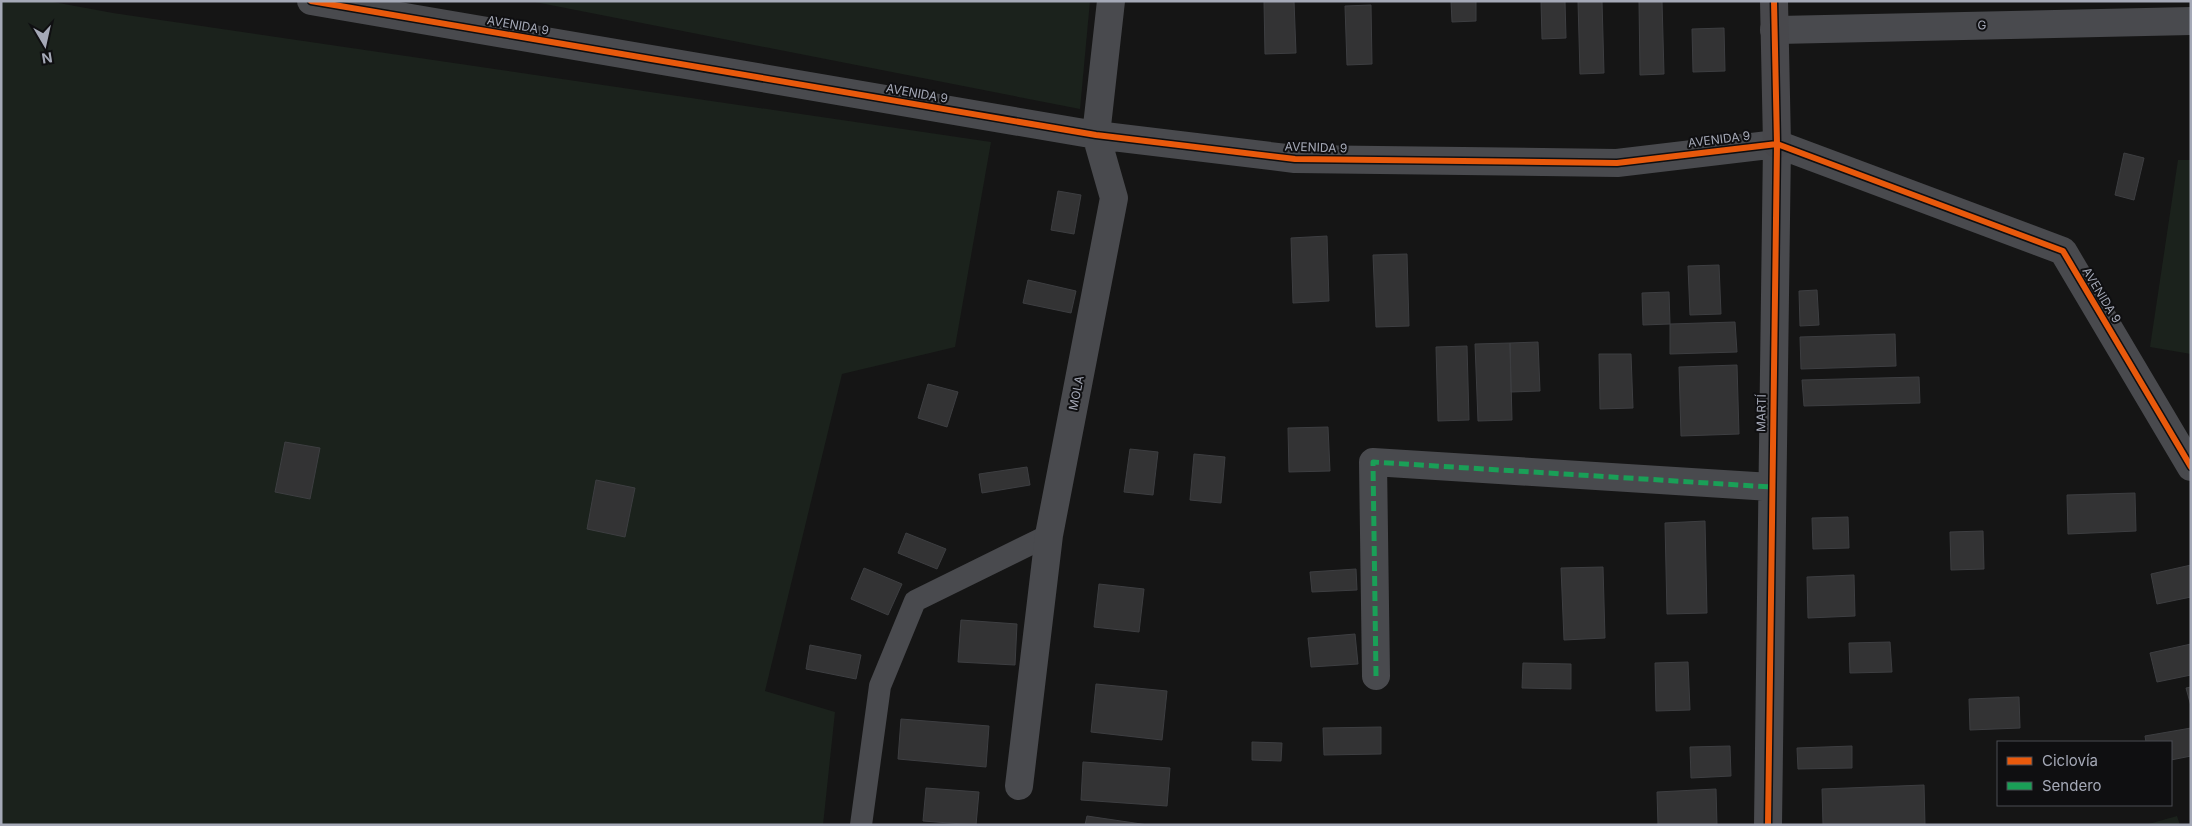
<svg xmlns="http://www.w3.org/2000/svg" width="2192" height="826" font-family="Inter,sans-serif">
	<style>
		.green { fill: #1b221c }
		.building { fill: #333334; stroke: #3d3e41 }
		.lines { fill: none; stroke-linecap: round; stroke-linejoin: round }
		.lane { stroke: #494a4e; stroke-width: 22 }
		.street { stroke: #494a4e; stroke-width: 28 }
		.secondary { stroke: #48484c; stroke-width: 28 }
		.quiet { stroke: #1a9f57; stroke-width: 5; stroke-dasharray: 10 5; stroke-linecap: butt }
		.cycleway-casing { stroke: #0f0f11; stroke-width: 9 }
		.cycleway { stroke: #e8590c; stroke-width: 6 }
		.labels { text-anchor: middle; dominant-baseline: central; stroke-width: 4; stroke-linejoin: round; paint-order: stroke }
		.street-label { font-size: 12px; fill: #a5a9b7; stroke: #0f0f11 }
	</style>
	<rect width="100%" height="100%" fill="#151515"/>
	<path class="green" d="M1,1H48L113,13L991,142L955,347L842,374L765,691L835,712L823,825H1Z
		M530,1H1090L1080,109Z
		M2178,160H2191V354L2150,347Z
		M2177,816L2180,825H2145Z"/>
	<path class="building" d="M1264,1H1294L1296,53L1265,54Z
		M1451,1H1476V21L1452,22Z
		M1541,1H1565L1566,38L1542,39Z
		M1578,1H1602L1604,73L1580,74Z
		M1639,1H1662L1664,74L1640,75Z
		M1371,5L1372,64L1347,65L1345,6Z
		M1724,28L1725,71L1693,72L1692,29Z
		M2124,153L2144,158L2134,200L2115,195Z
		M1058,191L1081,195L1074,234L1051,230Z
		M1327,236L1329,301L1293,303L1291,238Z
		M1407,254L1409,326L1376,327L1373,255Z
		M1719,265L1721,314L1690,315L1688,266Z
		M1028,280L1076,291L1071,313L1023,303Z
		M1817,290L1819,325L1800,326L1799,291Z
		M1669,292L1670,324L1643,325L1642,293Z
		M1735,322L1737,352L1670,354V324Z
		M1895,334L1896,366L1801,369L1800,337Z
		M1538,342L1540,391L1511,392L1510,343Z
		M1510,343L1512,420L1478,421L1475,344Z
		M1467,346L1469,420L1438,421L1436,347Z
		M1599,354H1631L1633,408L1600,409Z
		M1737,365L1739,434L1681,436L1679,367Z
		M1919,377L1920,403L1804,406L1802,380Z
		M928,384L958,392L947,427L918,418Z
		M1328,427L1330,471L1289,472L1288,428Z
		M285,442L320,448L310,499L275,492Z
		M1130,449L1158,452L1153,495L1124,492Z
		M1194,454L1225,457L1221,503L1190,500Z
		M1027,467L1030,485L982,493L979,474Z
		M596,480L635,488L625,537L587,529Z
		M2135,493L2136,531L2068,534L2067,495Z
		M1848,517L1849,548L1813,549L1812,518Z
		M1705,521L1707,613L1667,614L1665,523Z
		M1983,531L1984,569L1951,570L1950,532Z
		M906,533L946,549L937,569L898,553Z
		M2191,565V597L2157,604L2151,574Z
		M1603,567L1605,638L1564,640L1561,568Z
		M864,568L902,584L888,615L851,599Z
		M1356,569L1357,590L1312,592L1310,572Z
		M1854,575L1855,616L1808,618L1807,577Z
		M1099,584L1144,589L1139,632L1094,627Z
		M961,620L1017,624L1015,665L958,662Z
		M1355,634L1358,664L1311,667L1308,638Z
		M1890,642L1892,672L1850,673L1849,643Z
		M2191,644V675L2157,682L2150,653Z
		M810,645L861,655L856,679L806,669Z
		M1688,662L1690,710L1656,711L1655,663Z
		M1523,663L1571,664V689L1522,688Z
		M1096,684L1167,691L1162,740L1091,732Z
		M2191,687V706L2186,688Z
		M2019,697L2020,728L1970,730L1969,699Z
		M901,719L989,726L986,767L898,759Z
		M1381,727V754L1324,755L1323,728Z
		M2191,728V756L2171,760V742H2146L2145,736Z
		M1252,742L1282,743L1281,761L1252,760Z
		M1730,746L1731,776L1691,778L1690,747Z
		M1852,746V768L1798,769L1797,748Z
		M1083,762L1170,768L1167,806L1081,800Z
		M1924,785L1925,825H1823L1822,789Z
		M926,788L979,792L976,825L923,821Z
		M1716,789L1717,825H1658L1657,792Z
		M1087,816L1148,825H1085Z"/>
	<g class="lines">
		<path class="lane" d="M861,825L880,686L915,601L1049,535"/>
		<path class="street" d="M311,1L1096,135L1295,159L1617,163L1777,144L2063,251L2191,467
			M1774,30L2191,21
			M1376,676L1373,462L1771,487
			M1019,786L1049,535L1114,198L1096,135L1111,1
			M1768,825L1777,144"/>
		<path class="secondary" d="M1774,1L1777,144"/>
		<path class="quiet" d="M1376,676L1373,462L1771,487"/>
		<g class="cycleway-casing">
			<path id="cycleway" d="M311,1L1096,135L1295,159L1617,163L1777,144L2063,251L2191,467
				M1768,825L1777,144L1774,1"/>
		</g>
		<use href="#cycleway" class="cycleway"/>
	</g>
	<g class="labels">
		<g class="street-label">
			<text transform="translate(518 25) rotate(10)">AVENIDA 9</text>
			<text transform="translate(1982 25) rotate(-1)">G</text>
			<text transform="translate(917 93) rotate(10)">AVENIDA 9</text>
			<text transform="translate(1719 139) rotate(-7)">AVENIDA 9</text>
			<text transform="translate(1316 147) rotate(2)">AVENIDA 9</text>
			<text transform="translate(2102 295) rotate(59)">AVENIDA 9</text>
			<text transform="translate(1076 393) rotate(-79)">MOLA</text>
			<text transform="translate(1761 413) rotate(-89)">MARTÍ</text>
		</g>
	</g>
	<rect width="2192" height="826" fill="none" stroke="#a5a9b7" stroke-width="5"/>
	<rect x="1997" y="741" width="175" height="65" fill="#0f0f11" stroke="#4b4d53"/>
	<rect x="2007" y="757" width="25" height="8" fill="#e8590c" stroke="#4b4d53"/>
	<text x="2042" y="766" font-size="15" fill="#a5a9b7">Ciclovía</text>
	<rect x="2007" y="782" width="25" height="8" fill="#1a9f57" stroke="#4b4d53"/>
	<text x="2042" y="791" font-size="15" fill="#a5a9b7">Sendero</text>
	<g transform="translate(45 45) rotate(171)" stroke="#0f0f11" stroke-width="4" paint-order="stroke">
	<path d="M0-4L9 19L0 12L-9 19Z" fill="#a5a9b7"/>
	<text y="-8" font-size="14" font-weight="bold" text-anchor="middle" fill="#a5a9b7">N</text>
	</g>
</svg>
